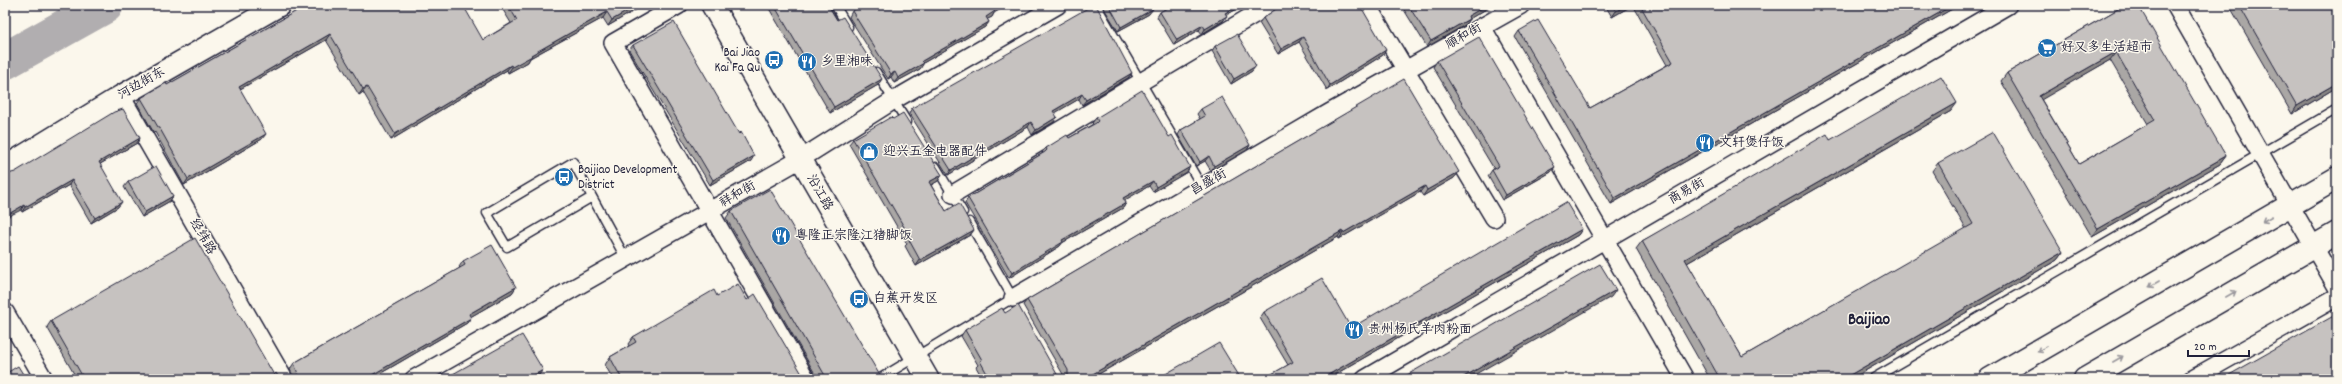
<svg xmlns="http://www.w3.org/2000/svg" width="2342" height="384" font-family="Dekko,'LXGW WenKai TC',sans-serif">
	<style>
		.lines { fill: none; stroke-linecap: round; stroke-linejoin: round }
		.river { stroke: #b1aeb0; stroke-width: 37 }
		.service-casing { stroke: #22223b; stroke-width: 11 }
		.minor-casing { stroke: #22223b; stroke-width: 20 }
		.tertiary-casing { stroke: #22223b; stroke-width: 24 }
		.trunk-casing { stroke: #22223b; stroke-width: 25 }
		.service { stroke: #fbf7ec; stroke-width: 8 }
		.minor { stroke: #fbf7ec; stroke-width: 17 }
		.tertiary { stroke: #fbf7ec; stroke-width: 21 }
		.trunk { stroke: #fbf7ec; stroke-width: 22 }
		.wall { fill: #aaa7a5; stroke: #22223b; fill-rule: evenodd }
		.shaded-wall { fill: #8b8886; stroke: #22223b }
		.building { fill: #c6c2c0; stroke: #22223b; fill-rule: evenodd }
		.oneway { stroke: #99979c }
		.labels { text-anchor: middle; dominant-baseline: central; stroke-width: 3; stroke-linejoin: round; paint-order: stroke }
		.street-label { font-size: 13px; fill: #22223b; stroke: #fbf7ec }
		.poi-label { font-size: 13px; fill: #22223b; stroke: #fbf7ec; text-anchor: start }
		.district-label { font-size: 17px; font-weight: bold; fill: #22223b; stroke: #fbf7ec }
	</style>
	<rect width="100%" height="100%" fill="#fbf7ec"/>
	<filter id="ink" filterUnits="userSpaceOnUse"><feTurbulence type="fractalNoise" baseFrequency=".025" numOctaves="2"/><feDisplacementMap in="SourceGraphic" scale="8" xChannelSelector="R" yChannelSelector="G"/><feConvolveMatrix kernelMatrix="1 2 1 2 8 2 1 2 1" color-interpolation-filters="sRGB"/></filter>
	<g filter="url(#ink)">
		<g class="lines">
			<path class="river" d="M5,61L105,5"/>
			<g class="service-casing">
				<path id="service" d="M835,5L848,27
					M1096,5L1202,187
					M876,72L907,122
					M936,167L963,212
					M592,197L507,247L487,213L573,162L626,259
					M969,222L1014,300
					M879,379L1013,298
					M1872,379L2337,109"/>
			</g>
			<g class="minor-casing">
				<path id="minor" d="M679,5L613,43L806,379
					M1367,5L1494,218
					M2175,5L2337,287
					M1482,27L1685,379
					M121,96L284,379
					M953,194L1270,5
					M1013,298L1329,113L1521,5
					M5,312L44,379
					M414,379L799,160L894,100L1058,5
					M1365,379L2008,5
					M2192,379L2337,297"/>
			</g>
			<g class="tertiary-casing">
				<path id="tertiary" d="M712,5L928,379
					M5,167L121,96L280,5"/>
			</g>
			<g class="trunk-casing">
				<path id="trunk" d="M1990,379L2337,178
					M2085,379L2337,233"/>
			</g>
			<use href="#service" class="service"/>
			<use href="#minor" class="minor"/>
			<use href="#tertiary" class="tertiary"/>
			<use href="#trunk" class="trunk"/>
		</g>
		<path class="wall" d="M307,5L483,40L511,23L500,5H644L608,26L603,18L530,58L528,62L508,73L507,70L391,140L363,92L359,95L326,40L240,89L262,139L184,185L155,132L154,133L137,103L141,98L167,85Z
			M767,5H828L837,20L878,85L830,113Z
			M1102,5H1150L1149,14L1118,31Z
			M1172,5H1244L1226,15L1223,21L1202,34L1199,30L1174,45L1157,17L1160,12Z
			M1279,5H1360L1383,55L1327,90L1299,42L1278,54L1259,23L1263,18L1279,7Z
			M1401,5H1493L1469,19L1465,25L1427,47Z
			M1605,5H1959L1611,204L1515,37L1519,31L1590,108L1667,65L1633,5L1612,17Z
			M2125,5L2226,156L2220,164L2092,237L2001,81L2007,73ZM2110,60L2148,124L2079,164L2041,99Z
			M2229,5H2337V87L2292,114Z
			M852,11L994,13L992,17L987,19L989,22L985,27L923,63L920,69L894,83L891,77L888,79L849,17Z
			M633,45L751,161L710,185L629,50Z
			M1215,46L1252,71L1231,84L1212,51Z
			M1437,61L1551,172L1502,200L1488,176L1492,170L1494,169L1433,67Z
			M1132,73L1128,78L1082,105L1079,99L1054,113V122L1032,135L1028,127L948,175L909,113L912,108Z
			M1201,109L1250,145L1247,150L1211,171L1205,161L1196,166L1178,135L1181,130L1200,119L1197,114Z
			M1951,111L1687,263L1742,357L1966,229L1932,171L1938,163L2063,252L2057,260L1851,379H1710L1636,249L1642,241L1830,140Z
			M1096,118L1187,172L1153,192L1149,186L1124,200L1126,203L1123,208L1062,243L1060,246L1009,278L965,203L968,198L1043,153L1042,152L1046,148L1069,138L1093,124L1092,123Z
			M893,119L942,175L938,181L931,185L946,211L974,230L970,235L916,266L905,246L907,244L849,144L853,139Z
			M140,138L137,143L100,164L118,207L91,223L69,185L22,212L21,210L15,172Z
			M1459,172L1454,178L1423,196L1420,192L1339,239L1338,237L1090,379H983L976,367L978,365L961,336L965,330L1005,313L1058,376L1064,378V376L1023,305L1027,300Z
			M128,182L173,196L170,201L142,217L124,187Z
			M731,211L882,379H818L726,218Z
			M1582,229L1578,235L1327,379H1263L1288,365L1260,318L1264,312L1351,328Z
			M463,261L516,287L512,293L470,317L467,323L371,379H294L290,369L294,363L460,268L459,267Z
			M717,296L747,300L805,379H613L605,365L610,357L629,346L628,344L633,337Z
			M51,321L274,375L280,379H77L47,327Z"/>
		<path class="shaded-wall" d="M638,5H644L608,26L612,20Z
			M1003,5H1008L994,13L992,17L982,22L986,17L994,10Z
			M1239,5H1244L1221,18L1225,13Z
			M1487,5H1493L1464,22L1468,16Z
			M1627,5H1633L1612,17L1616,11Z
			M1953,5H1959L1611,204L1615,198Z
			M1153,9L1149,14L1118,31L1121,27Z
			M607,12L603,18L530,58L528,62L508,73L512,67L531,55Z
			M1227,16L1223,21L1202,34L1205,29Z
			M1469,19L1465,25L1427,47L1431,41Z
			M989,22L985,27L918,66L922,61Z
			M1203,25L1199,30L1174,45L1177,40Z
			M330,34L326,40L235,92L239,87Z
			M1303,37L1299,42L1278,54L1281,49Z
			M1386,50L1383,55L1327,90L1330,85Z
			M2116,52L2110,60L2034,104L2039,96Z
			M924,63L920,69L894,83L898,78Z
			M511,65L507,70L391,140L395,134Z
			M1256,66L1252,71L1231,84L1234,79Z
			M895,72L891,77L888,79L891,74Z
			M1132,73L1128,78L1082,105L1086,100Z
			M882,79L878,85L830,113L834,107Z
			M2337,83V87L2292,114L2297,106Z
			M367,87L363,92L359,95L363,89Z
			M1082,94L1079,99L1050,116L1053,111Z
			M1957,103L1951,111L1680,267L1685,259Z
			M1057,117L1054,122L1032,135L1036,130Z
			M1031,122L1028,127L948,175L951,170Z
			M266,134L262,139L184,185L188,179Z
			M140,138L137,143L95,167L99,162Z
			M1250,145L1247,150L1211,171L1214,166Z
			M754,156L751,161L710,185L713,180Z
			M1209,156L1205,161L1196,166L1200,162Z
			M2226,156L2220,164L2092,237L2098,229Z
			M1190,167L1187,172L1153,192L1156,187Z
			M1555,167L1551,172L1502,200L1506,195Z
			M1459,172L1454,178L1423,196L1427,190Z
			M942,175L938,181L926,188L929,182Z
			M72,180L69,185L22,212L25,207Z
			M1153,181L1149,186L1120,203L1123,198Z
			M1425,186L1420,192L1339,239L1343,233Z
			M173,196L170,201L142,217L145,212Z
			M122,202L118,207L91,223L95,218Z
			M1126,203L1123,208L1062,243L1060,246L1009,278L1012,273L1062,240Z
			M24,205L21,210L5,218V216Z
			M1582,229L1578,235L1327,379H1321Z
			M974,230L970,235L916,266L920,260Z
			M1342,231L1338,237L1090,379H1084Z
			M2063,252L2057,260L1851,379H1843Z
			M516,287L512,293L465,320L469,314Z
			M1616,290L1611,297L1467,379H1460Z
			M471,318L467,323L371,379H365Z
			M543,370L539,375L532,379H527Z
			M237,374L234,379H229Z
			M2337,376V379H2332Z"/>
		<path class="building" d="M307,5H463L483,40L517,20L508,5H638L612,20L607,12L531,55L532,56L512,67L511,65L395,134L367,87L363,89L330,34L239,87L266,134L188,179L159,127H158L141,98L166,83L167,85Z
			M774,5H828L837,20L843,17L882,79L834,107Z
			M864,5H1003L994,10L995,11L986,17L989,22L922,61L924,63L898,78L895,72L891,74L852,11Z
			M1093,5H1096L1132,73L1086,100L1082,94L1053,111L1057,117L1036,130L1031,122L951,170L912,108Z
			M1109,5H1150L1153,9L1121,27Z
			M1172,5H1239L1225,13L1227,16L1205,29L1203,25L1177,40L1160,12Z
			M1282,5H1360L1386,50L1330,85L1303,37L1281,49L1263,18Z
			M1408,5H1487L1468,16L1469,19L1431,41Z
			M1612,5H1627L1616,11Z
			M1640,5H1953L1615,198L1519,31L1538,20L1590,108L1673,62Z
			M2125,5H2138L2226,156L2098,229L2007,73ZM2116,52L2155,120L2079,164L2039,96Z
			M2239,5H2337V83L2297,106Z
			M674,22L739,134L741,132L754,156L713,180L633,45Z
			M1237,34L1256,66L1234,79L1215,46Z
			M1479,37L1555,167L1506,195L1492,170L1499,166L1437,61Z
			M1941,76L1957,103L1685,259L1742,357L1973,224L1938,163L1993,132L2063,252L1843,379H1720L1642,241L1827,134L1830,140Z
			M1404,79L1459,172L1427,190L1425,186L1343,233L1342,231L1084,379H990L980,361L982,360L965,330L1002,308L1005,313L1018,305L1058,376L1065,378L1068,376V370L1027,300Z
			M1142,90L1169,137L1172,135L1190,167L1156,187L1153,181L1123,198L1126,203L1062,240L1063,242L1012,273L968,198L1045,152L1047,150L1046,148L1067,135L1069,138L1096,123L1098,121L1096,118Z
			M1222,97L1250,145L1214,166L1209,156L1200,162L1181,130L1205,116L1201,109Z
			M123,109L140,138L99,162L122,202L95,218L72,180L25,207L24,205L5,216V176L8,174L15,172L114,112Z
			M903,113L942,175L929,182L946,211L959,203L974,230L920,260L909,240L911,239L853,139L891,117L893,119Z
			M156,166L173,196L145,212L128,182Z
			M770,189L882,379H827L731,211Z
			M1566,202L1582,229L1321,379H1263L1293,362L1264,312L1322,278L1351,328Z
			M195,238L274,375L276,373L280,379H240L237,374L229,379H84L51,321Z
			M492,245L516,287L469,314L471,318L365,379H296L298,374L294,363L465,265L463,261Z
			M1600,264L1616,290L1460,379H1400Z
			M738,284L747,300L755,294L805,379H622L610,357L636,342L633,337L714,290L717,296Z
			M2337,314V376L2332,379H2222Z
			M522,335L543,370L527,379H444Z
			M1219,343L1241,379H1157Z
			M18,366L26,379H5V374Z"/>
		<defs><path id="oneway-shaft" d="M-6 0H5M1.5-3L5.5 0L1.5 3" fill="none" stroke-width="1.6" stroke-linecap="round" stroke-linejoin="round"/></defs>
		<g class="oneway">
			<use href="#oneway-shaft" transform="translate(2267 219) rotate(150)"/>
			<use href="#oneway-shaft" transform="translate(2154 284) rotate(150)"/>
			<use href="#oneway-shaft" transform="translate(2231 294) rotate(-30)"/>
			<use href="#oneway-shaft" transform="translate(2042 349) rotate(150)"/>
			<use href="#oneway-shaft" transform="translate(2118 359) rotate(-30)"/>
		</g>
	</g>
	<defs>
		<g id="supermarket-disc" transform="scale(1)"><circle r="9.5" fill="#1f6fb2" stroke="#fbf7ec"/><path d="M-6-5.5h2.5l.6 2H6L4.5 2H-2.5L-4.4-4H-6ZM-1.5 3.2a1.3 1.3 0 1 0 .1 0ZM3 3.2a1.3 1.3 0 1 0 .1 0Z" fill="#fff"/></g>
		<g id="bus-disc" transform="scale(1)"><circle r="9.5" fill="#1f6fb2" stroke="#fbf7ec"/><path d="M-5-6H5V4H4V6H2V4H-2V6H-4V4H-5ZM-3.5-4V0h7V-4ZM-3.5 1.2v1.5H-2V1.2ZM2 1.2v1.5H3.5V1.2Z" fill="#fff"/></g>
		<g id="restaurant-disc" transform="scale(1)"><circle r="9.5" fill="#1f6fb2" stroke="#fbf7ec"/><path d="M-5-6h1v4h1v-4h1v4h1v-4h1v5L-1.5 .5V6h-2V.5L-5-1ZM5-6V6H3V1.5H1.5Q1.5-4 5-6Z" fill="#fff"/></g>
		<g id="shop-disc" transform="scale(1)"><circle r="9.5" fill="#1f6fb2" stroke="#fbf7ec"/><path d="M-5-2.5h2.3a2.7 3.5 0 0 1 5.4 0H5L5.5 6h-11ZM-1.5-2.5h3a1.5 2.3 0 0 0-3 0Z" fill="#fff"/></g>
	</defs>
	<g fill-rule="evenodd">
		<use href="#supermarket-disc" x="2047" y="48"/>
		<use href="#bus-disc" x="774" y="60"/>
		<use href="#restaurant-disc" x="807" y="62"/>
		<use href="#restaurant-disc" x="1705" y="143"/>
		<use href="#shop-disc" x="869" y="152"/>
		<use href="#bus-disc" x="564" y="177"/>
		<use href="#restaurant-disc" x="781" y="236"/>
		<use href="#bus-disc" x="859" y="299"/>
		<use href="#restaurant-disc" x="1354" y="330"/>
	</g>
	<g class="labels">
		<g class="street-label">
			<text transform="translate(1464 37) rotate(-30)">順和街</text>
			<text transform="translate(142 84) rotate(-30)">河边街东</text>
			<text transform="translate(1209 183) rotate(-30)">昌盛街</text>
			<text transform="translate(1687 192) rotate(-30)">商易街</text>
			<text transform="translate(819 193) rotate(60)">沿江路</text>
			<text transform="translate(738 195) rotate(-30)">祥和街</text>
			<text transform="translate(202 237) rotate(60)">经纬路</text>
		</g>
		<g class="poi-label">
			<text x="2061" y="48">好又多生活超市</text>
			<text x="760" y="53" text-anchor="end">Bai Jiao<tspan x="760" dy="15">Kai Fa Qu</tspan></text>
			<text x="821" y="62">乡里湘味</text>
			<text x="1719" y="143">文轩煲仔饭</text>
			<text x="883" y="152">迎兴五金电器配件</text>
			<text x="578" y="170">Baijiao Development<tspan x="578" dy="15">District</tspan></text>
			<text x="795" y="236">粤隆正宗隆江猪脚饭</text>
			<text x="873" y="299">白蕉开发区</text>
			<text x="1368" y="330">贵州杨氏羊肉粉面</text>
		</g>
		<g class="district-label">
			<text x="1869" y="321">Baijiao</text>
		</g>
	</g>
	<rect width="2342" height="384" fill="none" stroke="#fbf7ec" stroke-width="20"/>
	<rect x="10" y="10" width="2322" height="364" fill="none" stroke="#22223b" stroke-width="1.5" filter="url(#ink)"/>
	<path d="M2188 350v6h61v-6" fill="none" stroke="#22223b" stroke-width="2"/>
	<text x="2194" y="350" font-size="12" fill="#22223b" stroke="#fbf7ec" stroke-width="3" paint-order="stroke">20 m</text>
</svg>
